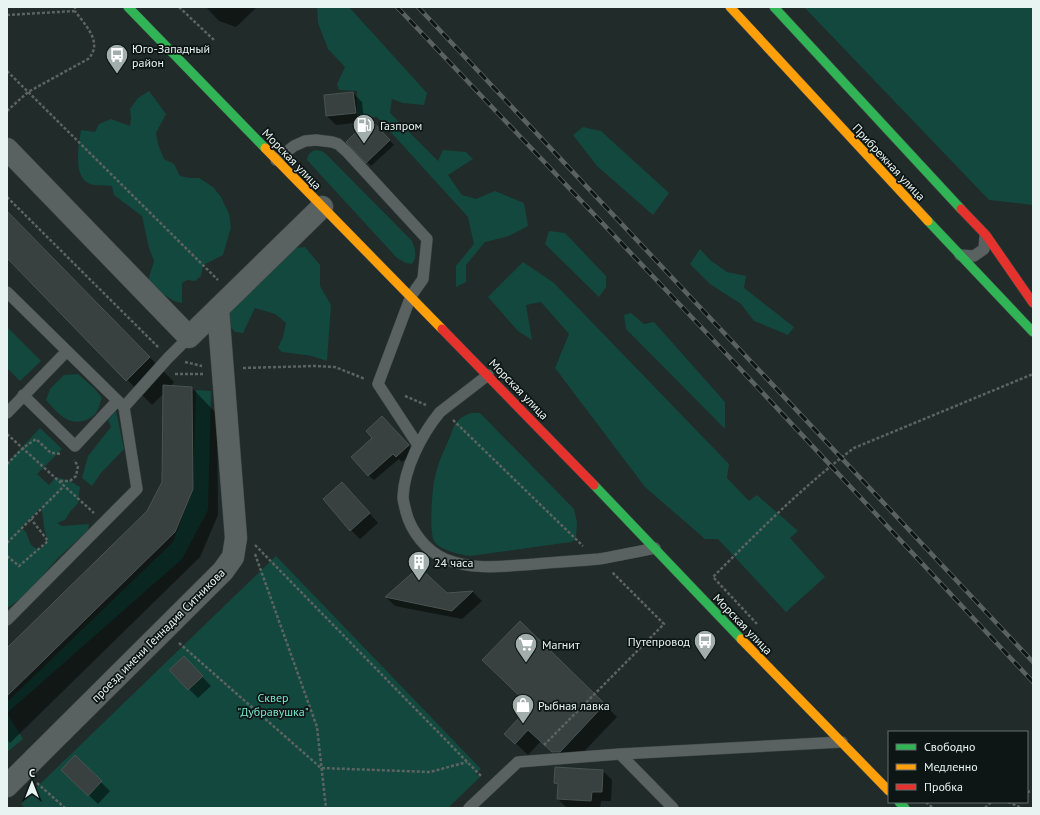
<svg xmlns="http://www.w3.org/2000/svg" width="1040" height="815" font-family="'PT Sans',sans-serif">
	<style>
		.green { fill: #13483f; fill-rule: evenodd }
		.shadow { fill: #0007 }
		.building { fill: #38413f; stroke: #495350 }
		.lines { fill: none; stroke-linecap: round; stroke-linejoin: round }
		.lane-casing { stroke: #3f4846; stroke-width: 12 }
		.street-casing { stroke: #3f4846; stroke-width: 23 }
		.fast-casing { stroke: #3f4846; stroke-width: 10 }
		.slow-casing { stroke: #3f4846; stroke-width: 10 }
		.jam-casing { stroke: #3f4846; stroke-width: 10 }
		.path { stroke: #5c6462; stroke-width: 2.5; stroke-dasharray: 3 2; stroke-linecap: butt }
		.lane { stroke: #596260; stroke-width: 11 }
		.street { stroke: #596260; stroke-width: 22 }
		.fast { stroke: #30b455; stroke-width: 9 }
		.slow { stroke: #ff9f0a; stroke-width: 9 }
		.jam { stroke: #e5322d; stroke-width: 9 }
		.rail-casing { stroke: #5a6260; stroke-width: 4.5 }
		.rail { stroke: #0d1614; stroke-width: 3; stroke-dasharray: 9; stroke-linecap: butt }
		.labels { text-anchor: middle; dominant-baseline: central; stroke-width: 3.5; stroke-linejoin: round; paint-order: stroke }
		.poi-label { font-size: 12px; fill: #e8f4f1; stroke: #0d1614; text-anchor: start }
		.street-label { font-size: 12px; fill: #e8f4f1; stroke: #0d1614 }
		.park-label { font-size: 12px; fill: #7de7d0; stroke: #0d1614 }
	</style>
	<rect width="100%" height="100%" fill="#212b29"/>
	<path class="green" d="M317,7H349L427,93L424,105L403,103L392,99L390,113L438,161L443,150L466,152L473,159L448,175L462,195L476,199L495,191L524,203L528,226L509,236L485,242L466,265V282L456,287V266L474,244L468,217L377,117L357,118V91L339,90L337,84L345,67L328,49L318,23Z
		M804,7H1033V205L989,200Z
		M149,91L166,114L156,133L158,144L164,159L174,164L180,176L190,178H199L213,187L221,197L229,214L231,227L223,255L203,265L201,276L195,281L187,280L182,283V303L174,301L147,284L154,261L149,248L142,216L114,195L112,186C107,185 94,186 90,184C72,177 79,145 81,130L95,132L99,124L111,119L130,126L131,118L130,109L138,98Z
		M583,127L601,131L669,193L653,215L597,166L573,135Z
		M316,150L322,151L326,154L412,241C415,248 418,257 412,264L406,263L397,258L307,160C308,154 310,152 316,150Z
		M549,231L565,233L606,276V287L599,297L545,244Z
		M305,247L320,265V286L331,305L327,361L312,356L282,352L278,348L283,337L286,323L275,314L255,308L243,333L235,332L228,324V306L272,268L285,259L293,248Z
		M700,249L710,260L727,272L746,276L744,288L794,327L788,335L754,321L741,304L710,284L690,264Z
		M523,262L554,283L729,464L727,478L749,501L757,495L798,531L790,538L825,577L786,612L718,539H705L645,487L555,368L569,334L541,302L526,305L532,340L518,331L488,297Z
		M631,313L644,324L654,322L725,402V429L626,329L624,315Z
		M7,327L41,361L20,381L7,368Z
		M78,374L95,389L102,398C100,402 99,409 96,413C93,417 87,420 83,421C66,425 56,411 46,400L50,389L64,375Z
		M196,390L211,391L208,510L182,559L7,713L23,739L7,752V702L173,542L193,489Z
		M116,411L124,449L101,473L92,486L82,478L88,456L111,427L108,420Z
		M471,413H480L574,509L577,522L576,539L571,542L470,556C460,554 440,551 434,541C429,531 432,488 435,477C438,463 444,450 450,437C452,432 453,426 456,423C459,418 466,415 471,413Z
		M40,428L62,449L37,474L49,485L56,477L70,481L80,487L78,503L70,512L65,520L57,523L62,526L89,524L88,530L57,559L26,595L7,608V463ZM41,507C44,518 43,531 48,541L39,550L31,545L26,532L21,528Z
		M276,556L481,769L476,774L480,777L448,808H25L21,804L39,785Z"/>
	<path class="shadow" d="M206,7H257L236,27L219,21Z
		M353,93L362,102L364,122L336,125L327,116Z
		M370,120L394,145L371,166L347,142Z
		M7,212L174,382L170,387L192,388L217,414L218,515L200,557L10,743L7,739V649L148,511L163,482L164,393L152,405L9,259L7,260Z
		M388,423L414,452L402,462L399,459L374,480L368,475L374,438Z
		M351,493L378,523L360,539L351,530Z
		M473,592L482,601L462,619L395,606L386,597Z
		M520,623L617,717L572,764H565L541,741L528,755L506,734L532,706Z
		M193,667L211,686L198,698L189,689Z
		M75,757L110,791L98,804L63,770Z
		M603,771L612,780L611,801H601L600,808H567L558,799L559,787L555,783Z"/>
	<path class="building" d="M353,92L356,113L326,116L324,95Z
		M370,119L390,140L366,163L346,142Z
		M7,211L150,357L126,381L7,258Z
		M163,385L192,387L193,489L175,532L7,696V648L147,511L162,482Z
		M382,416L409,445L396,457L393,454L368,476L351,457L372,438L366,431Z
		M342,482L370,513L350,531L323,499Z
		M419,567L447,593L473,591L452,611L385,597Z
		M520,621L605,704L560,752H552L528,730L515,744L504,734L530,706L482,660Z
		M184,656L203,676L188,690L169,670Z
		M75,755L102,781L88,796L61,770Z
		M555,767L603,770L602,792H592L591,801L557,799L558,784L554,783Z"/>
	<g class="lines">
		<g class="lane-casing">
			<path id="lane" d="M276,160L294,146L305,141L316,140L332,142L338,144L347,152L427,239L423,279L411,296L378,384L418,445
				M960,255L974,256L984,249L985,237
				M7,292L124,407L137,489L7,620
				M488,375L440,412C422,434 404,468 403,497C403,501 405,507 406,512C411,531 426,551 445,559C474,571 505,566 535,564C556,562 578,561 599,559C617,556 636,552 655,548
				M23,395L75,446L117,401
				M124,407L168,358L189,337
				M7,413L66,352
				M620,754L673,808
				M469,808L518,762L620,754L842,742"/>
		</g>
		<g class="street-casing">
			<path id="street" d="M7,149L189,337L322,207
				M7,786L223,571L233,557L236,538L218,309"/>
		</g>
		<g class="fast-casing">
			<path id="fast" d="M128,7L265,148
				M774,7L961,209
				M928,221L1033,332
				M594,485L741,639
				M899,802L905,808"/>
		</g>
		<g class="slow-casing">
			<path id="slow" d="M730,7L928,221
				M265,148L442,329
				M741,639L889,791"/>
		</g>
		<g class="jam-casing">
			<path id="jam" d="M961,209L986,235L1033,303
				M442,329L594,485"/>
		</g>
		<path class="path" d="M179,7L214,40
			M7,15L75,11V7
			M7,71L218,280
			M7,111L28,92L88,59C104,43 85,25 75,11
			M7,197L159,348
			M185,362L202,366
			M243,368L315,366L335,367L365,379
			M175,374H204
			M405,396L426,405
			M453,420L583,546
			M7,434L94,513
			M7,464L23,448L36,439L51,453L62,454
			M60,481H70L76,476L78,466L74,460
			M7,541L8,542L64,486
			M255,545L481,776
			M255,554L317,727L326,808
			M7,556L19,566L48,541L31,519
			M757,624L713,577C759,531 802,487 854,448L1033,374
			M179,643L321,768L430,772L467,762
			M544,745L664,624L612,572
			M37,783L65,808
			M1027,792L1033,791
			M926,802L933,808
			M1008,802L1022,808
			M985,808L991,802"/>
		<use href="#lane" class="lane"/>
		<use href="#street" class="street"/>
		<use href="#fast" class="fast"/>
		<use href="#slow" class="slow"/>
		<use href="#jam" class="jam"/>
		<g class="rail-casing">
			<path id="rail" d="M397,7L702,328L1033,682
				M418,7L1033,662"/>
		</g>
		<use href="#rail" class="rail"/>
	</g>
	<defs>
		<g id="bus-pin" transform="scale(1.15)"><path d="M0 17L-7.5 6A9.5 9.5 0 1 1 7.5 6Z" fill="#a2aeab" stroke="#0d1614"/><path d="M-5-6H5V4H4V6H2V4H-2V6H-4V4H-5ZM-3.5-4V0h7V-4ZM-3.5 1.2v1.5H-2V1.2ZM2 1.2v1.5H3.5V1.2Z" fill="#fff"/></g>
		<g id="fuel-pin" transform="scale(1.15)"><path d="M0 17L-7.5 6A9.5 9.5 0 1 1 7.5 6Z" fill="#a2aeab" stroke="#0d1614"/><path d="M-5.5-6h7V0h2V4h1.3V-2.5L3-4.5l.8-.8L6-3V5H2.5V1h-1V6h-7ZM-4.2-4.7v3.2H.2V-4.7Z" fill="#fff"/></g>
		<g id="building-pin" transform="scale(1.15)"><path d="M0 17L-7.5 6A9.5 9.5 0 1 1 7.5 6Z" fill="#a2aeab" stroke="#0d1614"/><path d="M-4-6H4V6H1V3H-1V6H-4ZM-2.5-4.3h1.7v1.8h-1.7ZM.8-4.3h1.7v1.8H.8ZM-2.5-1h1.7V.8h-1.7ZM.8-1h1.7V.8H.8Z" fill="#fff"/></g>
		<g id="supermarket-pin" transform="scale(1.15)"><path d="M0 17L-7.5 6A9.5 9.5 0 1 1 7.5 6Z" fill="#a2aeab" stroke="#0d1614"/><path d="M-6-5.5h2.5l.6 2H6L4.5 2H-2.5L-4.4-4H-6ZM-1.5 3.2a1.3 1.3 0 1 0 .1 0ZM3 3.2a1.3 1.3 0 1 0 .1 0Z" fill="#fff"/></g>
		<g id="shop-pin" transform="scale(1.15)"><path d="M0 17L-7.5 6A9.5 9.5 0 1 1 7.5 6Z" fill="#a2aeab" stroke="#0d1614"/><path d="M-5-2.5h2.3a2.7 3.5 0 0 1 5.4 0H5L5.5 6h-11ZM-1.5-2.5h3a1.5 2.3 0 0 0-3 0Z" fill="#fff"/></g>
	</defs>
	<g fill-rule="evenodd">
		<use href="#bus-pin" x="117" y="55"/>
		<use href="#fuel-pin" x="364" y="125"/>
		<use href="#building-pin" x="419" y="562"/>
		<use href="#bus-pin" x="705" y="641"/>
		<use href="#supermarket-pin" x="526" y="644"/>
		<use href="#shop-pin" x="523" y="705"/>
	</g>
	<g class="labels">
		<g class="poi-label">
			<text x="132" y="48">Юго-Западный<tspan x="132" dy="14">район</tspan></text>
			<text x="380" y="125">Газпром</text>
			<text x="434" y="562">24 часа</text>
			<text x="690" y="641" text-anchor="end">Путепровод</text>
			<text x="542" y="644">Магнит</text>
			<text x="538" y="705">Рыбная лавка</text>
		</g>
		<g class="street-label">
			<text transform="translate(292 159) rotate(46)">Морская улица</text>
			<text transform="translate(889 162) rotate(47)">Прибрежная улица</text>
			<text transform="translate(519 389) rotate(46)">Морская улица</text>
			<text transform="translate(743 624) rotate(46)">Морская улица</text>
			<text transform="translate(158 635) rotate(-45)">проезд имени Геннадия Ситникова</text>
		</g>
		<g class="park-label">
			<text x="273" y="697">Сквер<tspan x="273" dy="14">"Дубравушка"</tspan></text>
		</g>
	</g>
	<rect width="1040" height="815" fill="none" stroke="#e8f4f1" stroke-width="16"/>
	<rect x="888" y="731" width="140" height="72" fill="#0d1614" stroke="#656f6c"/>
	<rect x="896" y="744" width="20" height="6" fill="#30b455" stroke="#656f6c"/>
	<text x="924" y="751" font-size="12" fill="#e8f4f1">Свободно</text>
	<rect x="896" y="764" width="20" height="6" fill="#ff9f0a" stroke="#656f6c"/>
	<text x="924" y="771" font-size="12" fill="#e8f4f1">Медленно</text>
	<rect x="896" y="784" width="20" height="6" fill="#e5322d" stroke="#656f6c"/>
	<text x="924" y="791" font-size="12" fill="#e8f4f1">Пробка</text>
	<g transform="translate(32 783)" stroke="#0d1614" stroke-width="3" paint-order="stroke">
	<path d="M0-3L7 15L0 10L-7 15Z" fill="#e8f4f1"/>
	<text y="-6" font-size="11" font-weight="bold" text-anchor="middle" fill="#e8f4f1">С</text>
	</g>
</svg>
